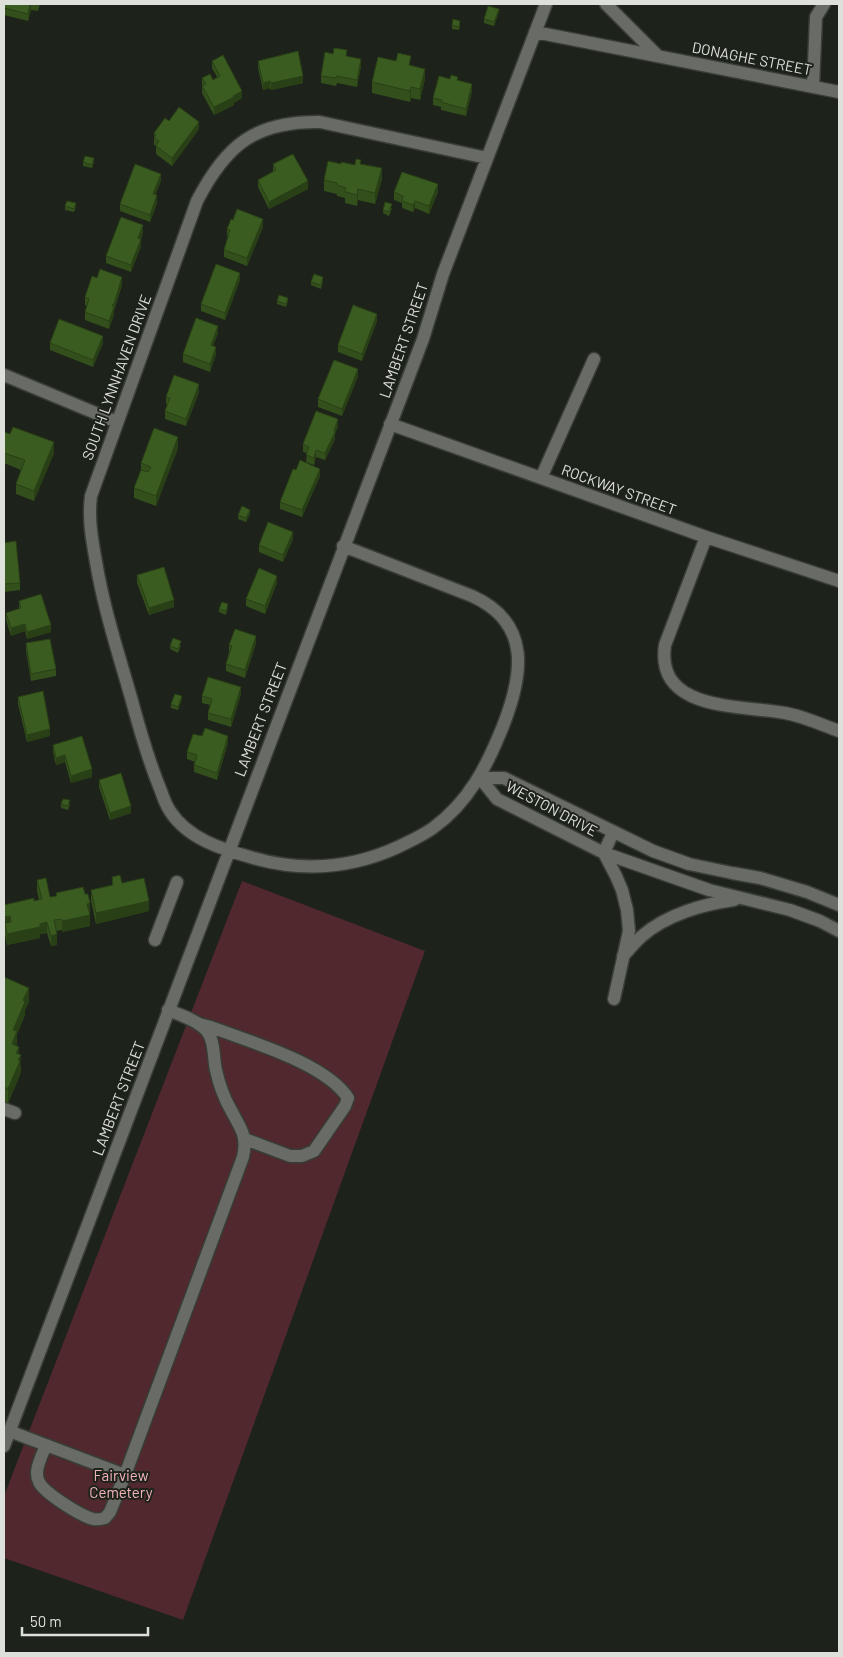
<svg xmlns="http://www.w3.org/2000/svg" width="843" height="1657" font-family="Barlow,sans-serif">
	<style>
		.green { fill: #50282d }
		.lines { fill: none; stroke-linecap: round; stroke-linejoin: round }
		.minor-casing { stroke: #383d35; stroke-width: 15 }
		.minor { stroke: #686b66; stroke-width: 12 }
		.wall { fill: #334f1c }
		.shaded-wall { fill: #294016 }
		.building { fill: #3b5c20; stroke: #294016 }
		.labels { text-anchor: middle; dominant-baseline: central; stroke-width: 4; stroke-linejoin: round; paint-order: stroke }
		.street-label { font-size: 15px; fill: #dde0db; stroke: #1d221a }
		.park-label { font-size: 15px; fill: #f4b4b9; stroke: #1d221a }
	</style>
	<rect width="100%" height="100%" fill="#1d221a"/>
	<path class="green" d="M242,881L425,951L183,1620L4,1558V1496Z"/>
	<g class="lines">
		<g class="minor-casing">
			<path id="minor" d="M606,4L658,56
				M535,32L839,92
				M813,87L816,17L824,4
				M4,375L117,422
				M390,424L706,537L839,581
				M541,478L594,359
				M706,537L665,645C655,712 742,705 785,713C803,716 822,725 839,731
				M343,546L472,596C532,623 523,675 503,726C487,766 469,802 433,828C422,836 410,841 398,847C350,869 300,872 250,857C221,849 187,838 170,811C166,805 163,797 161,791C149,762 140,731 132,701C119,655 104,610 96,562C92,540 88,518 91,496L197,201C226,145 255,121 320,122L487,158
				M480,778L497,799L604,853L709,890L790,910L820,921L839,931
				M480,778H504L653,851L689,864L732,873L760,878L807,892L839,905
				M613,832L604,853L616,876L622,890L627,910L629,931L614,999
				M155,940L177,882
				M623,956C629,950 635,942 642,936C666,915 703,904 734,900
				M199,1024L211,1027C250,1042 325,1063 348,1098L345,1106L314,1151L302,1156H290L245,1139
				M4,1109L15,1113
				M9,1431L125,1475
				M46,1445C42,1456 33,1471 39,1482C44,1493 81,1516 93,1519C96,1520 101,1519 105,1518L110,1512L125,1475L243,1157C248,1135 240,1128 231,1110C224,1098 219,1084 216,1070C213,1057 215,1040 206,1030C197,1020 180,1015 168,1010
				M4,1446L423,339L443,274L546,4"/>
		</g>
		<use href="#minor" class="minor"/>
	</g>
	<path class="wall" d="M4,4H40L38,11L31,10L28,21L4,15Z
		M499,12L494,26L484,23V19Z
		M460,24L459,30L452,29V25Z
		M347,56L361,66L357,87L337,83L336,86L321,83V76Z
		M212,61L242,98L234,103V105L214,115L202,93V78L213,80L217,77L212,68Z
		M258,61L303,83L271,90L270,88L263,90L258,68Z
		M411,65L425,79L420,100L411,98L410,102L372,93V82Z
		M458,81L472,91L466,116L441,110V107L433,105V98Z
		M169,121L199,129L172,166L156,154V146L154,145V133Z
		M83,162H94L92,168L83,166Z
		M273,164L308,189L269,209L258,187V180L273,172Z
		M341,164L355,165L361,164L382,179L375,204L358,200L357,206L345,203V198L337,196V194L324,191V180Z
		M161,181L155,195L157,203L150,222L120,211V204Z
		M394,192H438L429,214L415,208L413,212L402,208V203L394,200Z
		M65,206L76,207L74,212L65,210Z
		M392,208L389,216L383,213V210Z
		M233,220L263,227L247,266L224,257V250L228,236H227V229Z
		M143,232L141,239V246L131,272L106,263V256Z
		M97,278L122,285L114,311V314L109,329L85,320V312L87,306L85,305V297Z
		M240,280L225,320L201,311V304Z
		M323,281L321,289L311,285V282Z
		M277,301H288L286,307L277,304Z
		M377,321L362,361L338,352V345Z
		M218,333L213,345L216,354L210,372L183,362V354Z
		M50,343H103L93,367L50,350Z
		M358,376L342,416L318,407V399Z
		M199,392L186,426L165,419V411L167,404H166V397Z
		M338,426L335,434V439L325,460L316,457L314,465L306,462L307,453L303,452V444Z
		M4,432L54,453L34,501L16,494V484L21,470L4,463Z
		M178,448L156,506L134,498V488L141,470V463Z
		M320,476L302,517L280,509V502Z
		M250,514L246,522L238,519V515Z
		M293,539L283,562L259,552V545Z
		M4,543L20,583V590L4,592Z
		M137,575L174,607L149,615L137,583Z
		M277,583L265,614L246,606V599Z
		M19,601L51,632L27,639L25,631L11,636L6,620V613L19,609Z
		M228,607L226,615L219,612V609Z
		M26,643L56,669V676L31,681L26,651Z
		M256,643L245,678L226,671V664L229,652V645Z
		M181,645L178,653L170,649V646Z
		M241,694L231,727L208,720V713L210,705L202,703V696Z
		M18,697L50,736L27,742L18,704Z
		M182,699L178,710L171,708V704Z
		M202,736L228,743L217,780L194,772V765L195,762L187,759V752Z
		M53,745L92,777L71,783L65,762L56,765L53,752Z
		M99,780L131,813L110,820L99,787Z
		M61,804H70L68,810L61,808Z
		M112,877L122,883L149,911L96,924L91,901V890L112,885Z
		M37,880L50,897L56,896V893L85,894L90,913L89,914L90,926L62,932V930L56,931L57,945L51,946L47,933L40,934V938L7,945L5,934L4,905L39,900L37,891Z
		M4,977L29,1002L25,1010V1015L17,1034V1046L21,1069L20,1075L8,1103L4,1101Z"/>
	<path class="shaded-wall" d="M31,4V10L28,21V14Z
		M499,9V12L494,26V22Z
		M361,59V66L357,87V80Z
		M425,69V79L420,100V89Z
		M303,76V83L271,90V83Z
		M270,81V88L263,90V83Z
		M472,84V91L466,116V109Z
		M411,87V98L410,102V91Z
		M242,91V98L234,103V105L214,115V107Z
		M199,122V129L172,166V158Z
		M382,168V179L375,204V193Z
		M161,174V181L153,201V194Z
		M308,181V189L269,209V202Z
		M438,184V192L429,214V206Z
		M358,189V200L357,206V195Z
		M157,195V203L150,222V215Z
		M415,201V208L413,212V205Z
		M263,219V227L247,266V258Z
		M143,225V232L141,239V246L131,272V265L138,238Z
		M240,273V280L225,320V313Z
		M122,277V285L114,311V314L109,329V321L114,307V304Z
		M377,314V321L362,361V354Z
		M218,326V333L211,352V345Z
		M103,336V343L93,367V360Z
		M216,347V354L210,372V364Z
		M358,369V376L342,416V409Z
		M199,384V392L186,426V419Z
		M338,419V426L335,434V439L325,460V453Z
		M178,437V448L156,506V496Z
		M54,442V453L34,501V491Z
		M316,450V457L314,465V458Z
		M320,469V476L302,517V510Z
		M250,510V514L246,522V518Z
		M293,532V539L283,562V555Z
		M277,576V583L265,614V606Z
		M174,600V607L149,615V608Z
		M25,624V631L11,636V628Z
		M51,625V632L27,639V632Z
		M256,636V643L245,678V670Z
		M241,687V694L231,727V719Z
		M182,696V699L178,710V707Z
		M50,729V736L27,742V735Z
		M228,736V743L217,780V773Z
		M65,755V762L56,765V758Z
		M92,769V777L71,783V776Z
		M131,806V813L110,820V813Z
		M149,901V911L96,924V913Z
		M90,903V913L87,914V904Z
		M90,915V926L62,932V921Z
		M10,916V927L5,923V928H4V917Z
		M47,922V933L40,934V938L7,945V934L40,924Z
		M57,934V945L51,946V936Z
		M29,988V1002L25,1010V1015L17,1034V1045L12,1058L13,1030L23,1000Z
		M19,1047V1059L21,1055L20,1075L8,1103V1089L16,1053Z"/>
	<path class="building" d="M4,4H30L28,14L4,8Z
		M488,6L499,9L494,22L484,19Z
		M453,19L460,21L459,27L452,25Z
		M334,48L347,50L346,56L361,59L357,80L337,76L336,78L321,76L325,52L333,54Z
		M298,51L303,76L271,83L270,81L263,83L258,61Z
		M398,53L411,56L409,65L425,69L420,89L411,87L410,91L372,82L378,57L396,61Z
		M223,55L242,91L233,96L234,97L214,107L202,86L206,84L202,78L210,74L213,80L220,76L212,61Z
		M451,75L458,77L457,80L472,84L466,109L441,102L442,100L433,98L439,76L450,79Z
		M179,107L199,122L172,158L156,146L159,141L154,138L156,135L154,133L165,118L169,121Z
		M293,154L308,181L269,202L258,180L276,170L273,164Z
		M85,156L94,158L92,165L83,162Z
		M356,159L361,160L360,164L382,168L375,193L358,189L357,195L345,192L346,188L337,185V183L324,180L328,161L341,164V162L355,165Z
		M135,164L161,174L153,194L157,195L150,215L120,204Z
		M402,172L438,184L429,206L415,201L413,205L402,201L403,196L394,192Z
		M67,201L76,203L74,209L65,206Z
		M385,202L392,204L389,212L383,210Z
		M237,209L263,219L247,258L224,250L230,230L227,229L231,219L233,220Z
		M121,217L143,225L138,238L141,239L131,265L106,256Z
		M216,264L240,273L225,313L201,304Z
		M100,269L122,277L114,304H113L112,306L114,307L109,321L85,312L89,299L85,297L92,276L97,278Z
		M314,274L323,277L321,285L311,282Z
		M279,295L288,298L286,304L277,301Z
		M353,305L377,314L362,354L338,345Z
		M196,318L218,326L211,345L216,347L210,364L183,354Z
		M59,319L103,336L93,360L50,343Z
		M334,360L358,369L342,409L318,399Z
		M174,375L199,384L186,419L165,411L170,398L166,397Z
		M316,411L338,419L334,431L335,432L325,453L316,450L314,458L306,455L309,447L303,444Z
		M13,427L54,442L34,491L16,484L25,460L4,453V432L10,434Z
		M154,428L178,437L156,496L134,488L141,470L148,472L151,467L141,463Z
		M300,460L320,469L302,510L280,502L293,469L296,470Z
		M242,506L250,510L246,518L238,515Z
		M268,522L293,532L283,555L259,545Z
		M16,541L20,583L4,584V543Z
		M164,567L174,600L149,608L137,575Z
		M259,568L277,576L265,606L246,599Z
		M41,594L51,625L27,632L25,624L11,628L6,613L21,608L19,601Z
		M222,602L228,604L226,611L219,609Z
		M235,629L256,636L245,670L226,664L232,646L229,645Z
		M173,638L181,641L178,649L170,646Z
		M50,639L56,669L31,674L26,643Z
		M208,677L241,687L231,719L208,713L212,699L202,696Z
		M43,691L50,729L27,735L18,697Z
		M175,694L182,696L178,707L171,704Z
		M205,728L228,736L217,773L194,765L197,755L187,752L193,734L202,736Z
		M82,736L92,769L71,776L65,755L56,758L53,745Z
		M121,773L131,806L110,813L99,780Z
		M63,799L70,800L68,806L61,804Z
		M120,875L122,883L144,878L149,901L96,913L91,890L113,885L112,877Z
		M46,878L50,897L57,896L56,893L83,887L85,894H88L90,903L87,904L90,915L62,921V919L54,920L57,934L51,936L47,922L40,924V927L7,934L5,923L11,922L10,916L4,917V905L34,898V901L42,899L37,880Z
		M4,977L29,988L23,1000L25,1002L13,1030L17,1031L12,1044L19,1047L16,1053L21,1055L18,1060L20,1061L8,1089L4,1087Z"/>
	<g class="labels">
		<g class="street-label">
			<text transform="translate(752 58) rotate(11)">DONAGHE STREET</text>
			<text transform="translate(403 340) rotate(-71)">LAMBERT STREET</text>
			<text transform="translate(116 377) rotate(-70)">SOUTH LYNNHAVEN DRIVE</text>
			<text transform="translate(619 489) rotate(20)">ROCKWAY STREET</text>
			<text transform="translate(260 719) rotate(-69)">LAMBERT STREET</text>
			<text transform="translate(552 808) rotate(28)">WESTON DRIVE</text>
			<text transform="translate(118 1098) rotate(-69)">LAMBERT STREET</text>
		</g>
		<g class="park-label">
			<text x="121" y="1475">Fairview<tspan x="121" dy="17">Cemetery</tspan></text>
		</g>
	</g>
	<rect width="843" height="1657" fill="none" stroke="#dde0db" stroke-width="10"/>
	<path d="M22 1627v8h126v-8" fill="none" stroke="#dde0db" stroke-width="2.5"/>
	<text x="30" y="1627" font-size="15" fill="#dde0db" stroke="#1d221a" stroke-width="4" paint-order="stroke">50 m</text>
</svg>
